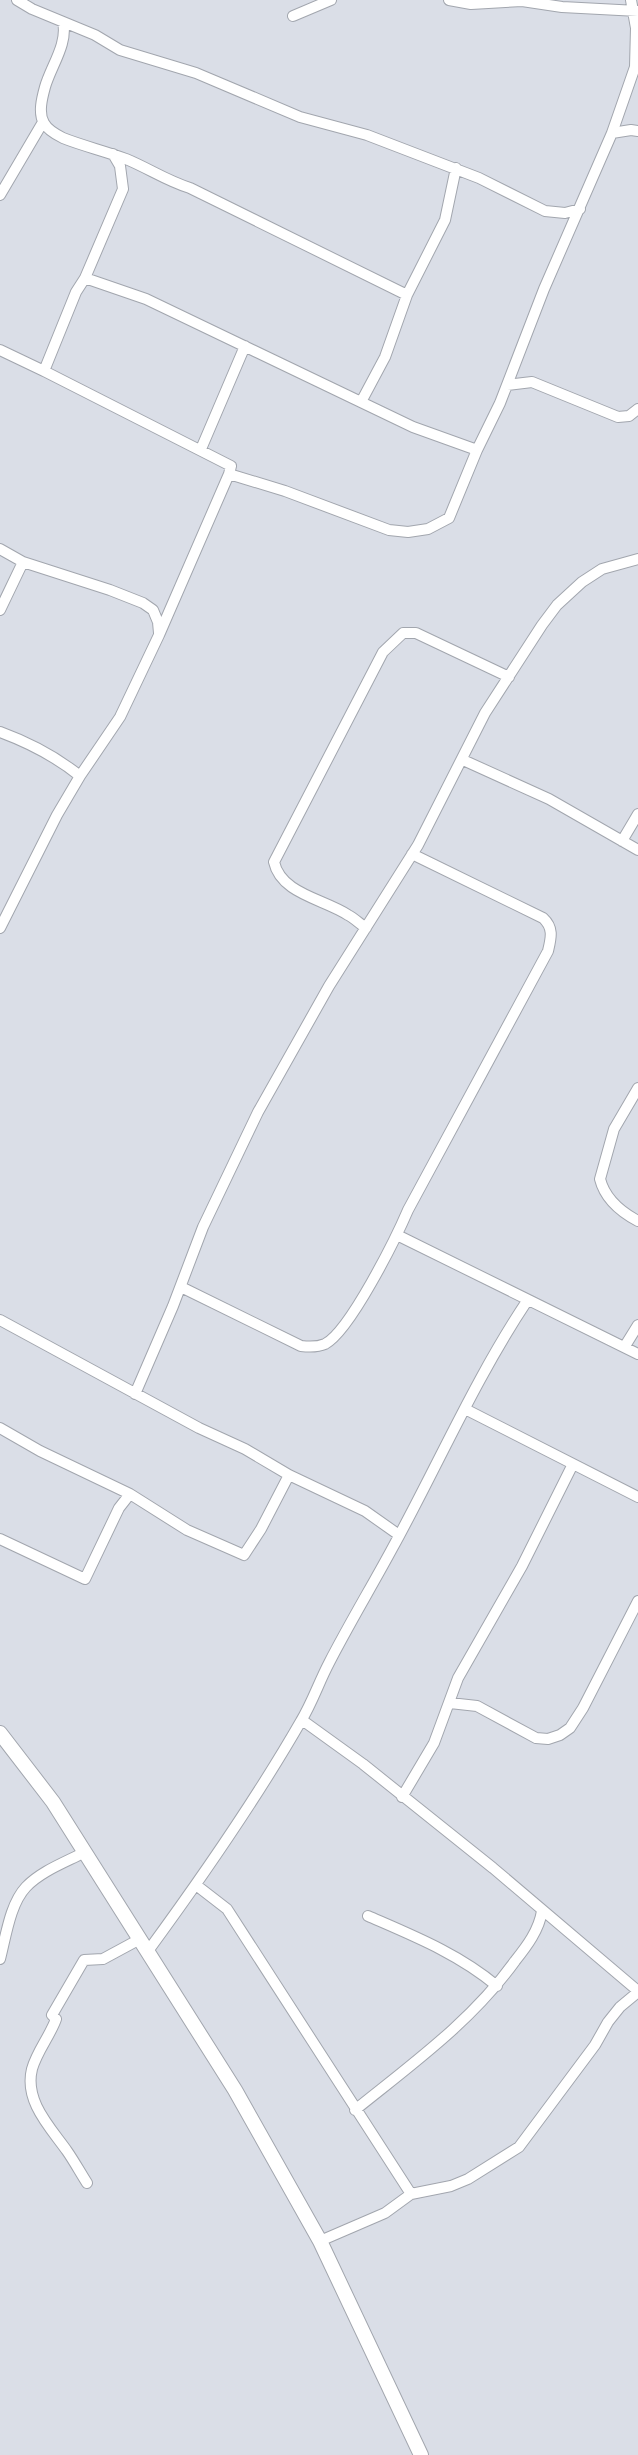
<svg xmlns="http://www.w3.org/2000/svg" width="638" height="2455" font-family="'Golos Text',sans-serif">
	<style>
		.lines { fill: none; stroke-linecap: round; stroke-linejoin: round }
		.minor-casing { stroke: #a2a6ae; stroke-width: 12 }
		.secondary-casing { stroke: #a2a6ae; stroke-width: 16 }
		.minor { stroke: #fff; stroke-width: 10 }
		.secondary { stroke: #fff; stroke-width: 14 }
	</style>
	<rect width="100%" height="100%" fill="#dadee7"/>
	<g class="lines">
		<g class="minor-casing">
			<path id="minor" d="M17,0L32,9L95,35L120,50L196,73L300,117L367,135L479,178L545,211L565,213L580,209
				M449,0L471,4L522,1L562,7L638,11
				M293,16L331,0
				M63,22C68,44 51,66 45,87C42,98 38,113 44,123C47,129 57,135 63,138C83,146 105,151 126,159C148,168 167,181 190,188L407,295
				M612,133L635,67L636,28L631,0
				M0,195L43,122
				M85,278L123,189L120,166L113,154
				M0,350L44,371
				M507,385L532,382L618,417L629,416L638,409
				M361,402L385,357L407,295L445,220L456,168
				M201,449L245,346
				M229,474L285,491L389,530L408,532L428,529L449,518L477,450
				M0,549L23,562L110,590L143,603L153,610L158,622L159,633
				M0,610L23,562
				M0,732C30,743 55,756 80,776
				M463,760L549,799L638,850
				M622,841L638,814
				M0,928L57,815L80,776L120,717L159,635L229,474L231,466L44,371L76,292L85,278L146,299L413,427L477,450L500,403L544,289L612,133L631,130L638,131
				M366,928C360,924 354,918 348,915C324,899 281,894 274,862L383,652L403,633H416L509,677
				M638,1088L614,1129L600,1179C605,1199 621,1212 638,1221
				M397,1235L638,1354
				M181,1287L301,1346C309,1347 318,1347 325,1344C350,1331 396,1238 408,1210L548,951C551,938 554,928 543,918L412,854
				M0,1320L199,1428L245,1449L289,1475L365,1511L399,1535
				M625,1346L638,1325
				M135,1394L173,1306L203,1227L258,1112L329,986L418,845L485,713L542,625L557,605L582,582L602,569L638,559
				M465,1409L638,1497
				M0,1428L40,1451L130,1494L187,1530L244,1555L261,1529L289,1475
				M0,1539L85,1579L119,1508L130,1494
				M450,1703L477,1706L536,1738L548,1739L560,1735L570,1728L583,1708L638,1601
				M302,1720L363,1764L493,1868L638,1991
				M402,1797L434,1743L458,1678L522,1566L573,1464
				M196,1885L227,1909L411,2194
				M368,1916C414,1936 459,1954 497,1986
				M148,1951C203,1876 255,1801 301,1721C312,1703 319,1682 329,1663C349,1624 372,1586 393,1547C438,1465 475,1379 527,1301
				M0,1959C6,1936 10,1904 26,1887C41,1871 66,1862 85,1852
				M355,2110C412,2064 472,2021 515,1961C527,1946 539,1930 542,1911
				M87,2183C80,2172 74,2161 67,2151C50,2127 24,2101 32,2069C37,2051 50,2036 56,2019L52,2015L84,1960L103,1959L140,1939
				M320,2241L385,2213L411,2194L451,2186L468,2179L519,2147L595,2045L608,2022L620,2007L638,1992"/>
		</g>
		<g class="secondary-casing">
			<path id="secondary" d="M0,1733L53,1802L235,2090L320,2241L421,2455"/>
		</g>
		<use href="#minor" class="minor"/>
		<use href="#secondary" class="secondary"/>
	</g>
</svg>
